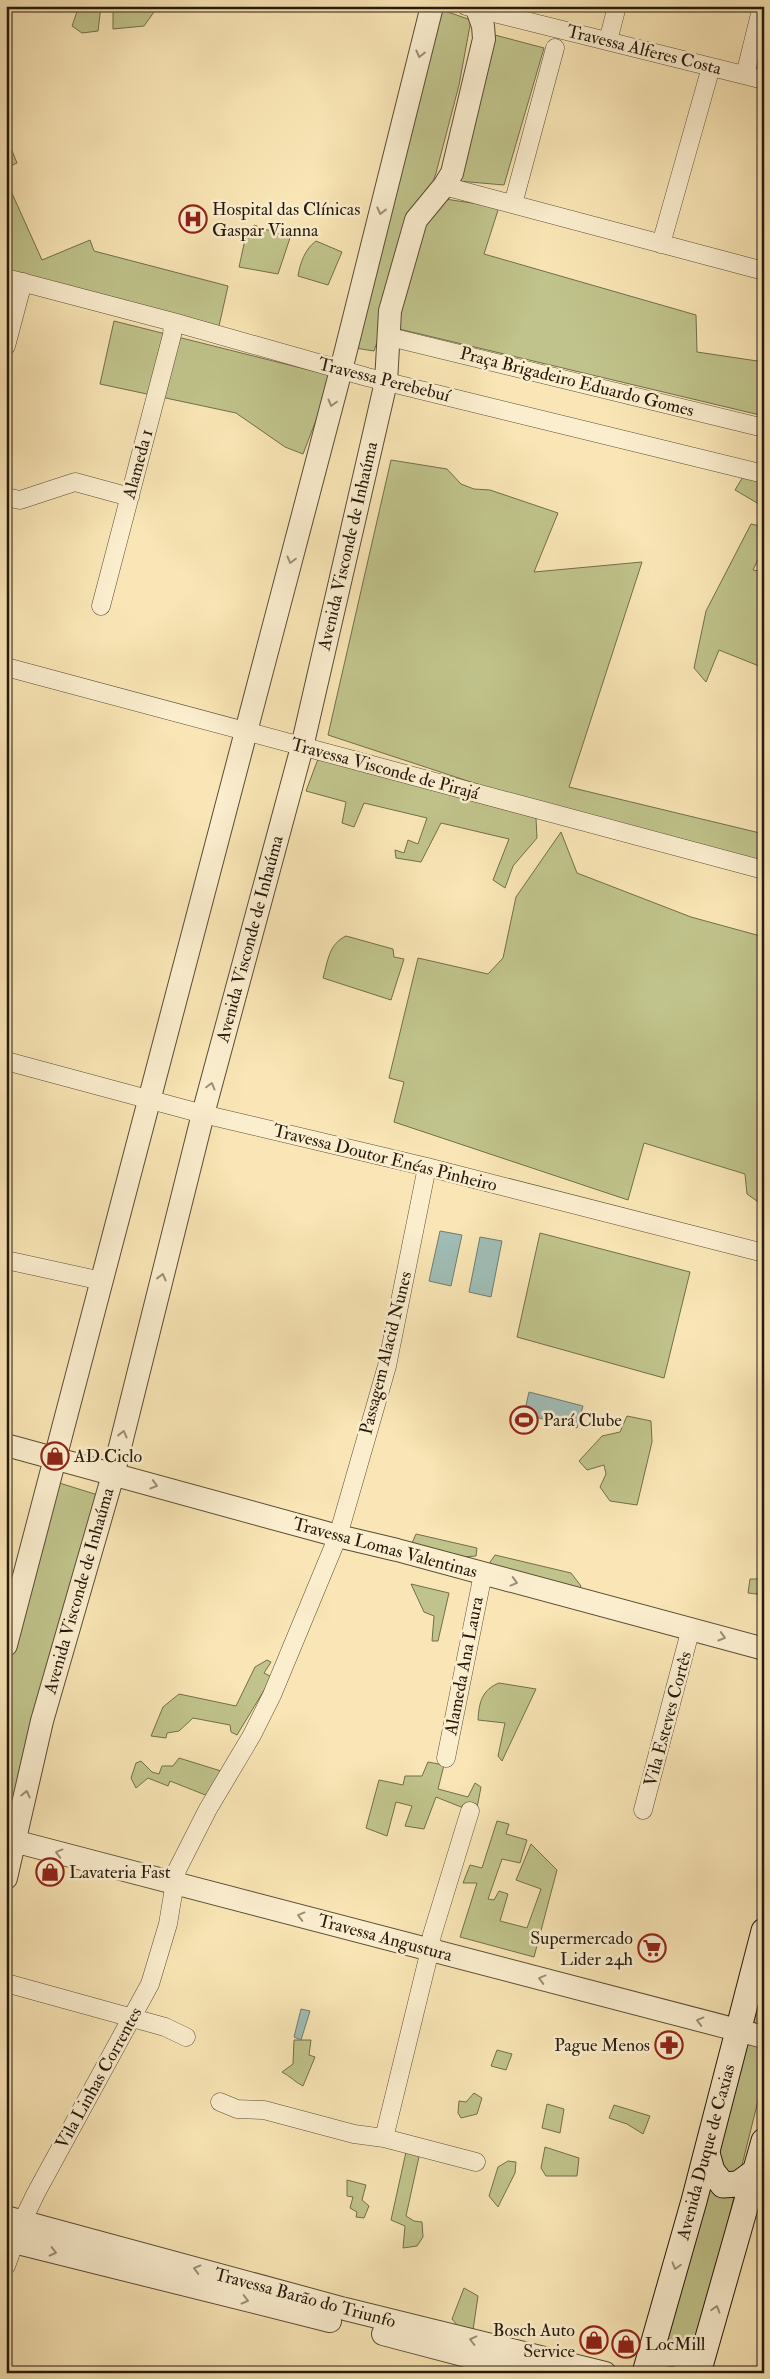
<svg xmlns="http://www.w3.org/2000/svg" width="770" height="2379" font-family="'IM FELL Double Pica',serif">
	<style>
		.green { fill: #c0c38b; stroke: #726e4c }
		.water { fill: #a0bdb6; stroke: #6f7b72 }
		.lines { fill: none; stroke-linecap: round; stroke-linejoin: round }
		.minor-casing { stroke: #5a4c36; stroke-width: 19 }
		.tertiary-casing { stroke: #5a4c36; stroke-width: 24 }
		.secondary-casing { stroke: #25190c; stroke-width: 27 }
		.minor { stroke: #fbeecf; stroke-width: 18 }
		.tertiary { stroke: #fbeecf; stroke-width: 22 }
		.secondary { stroke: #fbeecf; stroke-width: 25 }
		.oneway { stroke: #9b8e77 }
		.labels { text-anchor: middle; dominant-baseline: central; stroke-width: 5; stroke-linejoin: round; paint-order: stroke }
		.street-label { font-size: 18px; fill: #25190c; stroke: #fbeecf }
		.poi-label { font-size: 18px; fill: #25190c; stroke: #fbeecf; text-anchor: start }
	</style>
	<rect width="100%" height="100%" fill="#f9e5b5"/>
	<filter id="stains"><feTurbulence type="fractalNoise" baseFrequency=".004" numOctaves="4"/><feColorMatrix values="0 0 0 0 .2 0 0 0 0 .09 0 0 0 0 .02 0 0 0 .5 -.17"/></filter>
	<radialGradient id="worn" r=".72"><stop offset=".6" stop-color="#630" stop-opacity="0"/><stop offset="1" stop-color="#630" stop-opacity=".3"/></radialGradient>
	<path class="green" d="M79,6H101L98,31L82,33L72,26Z
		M123,6H154V12L144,26L113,29V10Z
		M439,9L471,20L459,85L436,173L374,351L355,348Z
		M491,34L544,48L504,185L458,181Z
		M6,136L17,163L6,168Z
		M6,180L42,260L90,240L94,251L228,286L219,326L6,273Z
		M445,199L499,207L484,254L696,315L697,352L764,362V416L395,328L420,226Z
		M254,225L290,238L278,274L239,267L246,235Z
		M316,241L342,252L328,285L298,276C300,263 305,249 316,241Z
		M114,321L333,376L303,454L285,447L236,413L100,384Z
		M391,460L447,469L461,484L474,489L490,490L558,513L534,572L642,562L569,787L764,834V865L556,810L328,735Z
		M744,475L764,481V507L735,490Z
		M751,524L764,527V547L753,570L764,572V668L719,650L706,682L694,668L706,611Z
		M318,759L536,818L537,838L513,866L505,888L493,880L509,839L441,823L421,862L396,858L395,850L404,853L408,840L418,844L427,818L364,803L354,827L342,823L346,802L306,791Z
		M561,832L577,873L691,917L764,937V1206L747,1194L745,1174L644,1143L628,1200L394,1122L404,1082L389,1078L418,958L488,974L503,958L516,897Z
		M346,936L393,949L394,957L404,959L391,1000L323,978C328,960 329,944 346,936Z
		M540,1233L690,1272L664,1378L517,1337Z
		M627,1416L651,1421L652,1442L637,1505L610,1501L600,1487L606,1474L604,1465L587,1470L579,1461L602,1436L620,1432Z
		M53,1481L101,1496L6,1832V1663Z
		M416,1534L477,1548L476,1556L463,1557L412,1543Z
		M495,1555L571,1573L581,1586L578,1591L488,1565Z
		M764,1569V1595L748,1593L750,1579H761Z
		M411,1584L449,1593L438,1641H432L434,1616L424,1612Z
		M267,1660L271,1662L264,1673L272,1677L237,1735L231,1732L230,1725L193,1718L179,1731L167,1733L166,1738L151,1736L163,1707L179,1694L236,1706L255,1667Z
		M499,1683L536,1689L502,1761L498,1756L505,1723L478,1720C479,1702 482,1690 499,1683Z
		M179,1758L221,1771L208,1796L170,1781L168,1786L148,1778L136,1788L131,1778L136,1763L141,1761L152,1772L159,1774L162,1766H173Z
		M428,1762L444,1765L438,1789L468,1797L475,1783L481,1787L476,1813L436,1797L424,1829L405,1826L412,1806L396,1802L387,1836L366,1828L379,1780L403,1785L405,1776H422Z
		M497,1821L509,1824L506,1834L527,1840L520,1863L502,1859L488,1899L494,1900L499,1891L508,1894L500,1921L527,1928L541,1889L516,1880L531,1844L557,1870L534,1957L460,1937L477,1883H463L470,1865L482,1868Z
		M764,1969V2077L690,2373H654Z
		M294,2040H311L309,2055L315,2057L303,2086C295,2082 290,2076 282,2072L293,2064Z
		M497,2050L512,2054L506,2070L491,2066Z
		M474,2093L482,2098L477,2114L461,2118L458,2113L459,2101L466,2102Z
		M547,2104L564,2109L560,2133L542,2128Z
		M614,2105L650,2116L643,2134L627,2124L609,2118Z
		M545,2147L579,2158L577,2176H546L541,2168Z
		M406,2152H420L406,2216L414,2221L422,2222L423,2237L417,2246L403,2248L405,2226L391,2220Z
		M508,2161L516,2162L515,2173L498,2207L489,2196L498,2167Z
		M347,2180L366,2185L362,2200L369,2206L364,2218L356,2217L357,2212L350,2208L353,2197L347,2196Z
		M464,2288L478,2296L473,2330L463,2332L452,2319Z"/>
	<path class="water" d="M440,1231L462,1235L451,1286L429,1281Z
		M480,1237L502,1241L491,1297L469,1292Z
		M529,1392L583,1406L577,1428L524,1414Z
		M301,2009L310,2011L301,2040L294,2037Z"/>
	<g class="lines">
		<g class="minor-casing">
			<path id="minor" d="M466,6L764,80
				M608,41L617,6
				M745,75L762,6
				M444,186L764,271
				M513,204L555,48
				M661,244L711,67
				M6,278L173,322L367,377L764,474
				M390,337L764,428
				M6,346L23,282
				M6,497L20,500L75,482L130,497
				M101,606L172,335L173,322
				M6,667L764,870
				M6,1061L203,1114L427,1167L764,1253
				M6,1260L102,1281
				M446,1758L483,1574
				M643,1810L691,1628
				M6,1983L165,2027L186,2037
				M220,2102L237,2109L264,2110L354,2134L384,2138L476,2162
				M384,2138L430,1950L432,1935L470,1811
				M6,2266L22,2222L36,2193L150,1984L168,1924L177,1870L208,1809L252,1735L272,1695L338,1536L387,1366L427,1167"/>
		</g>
		<g class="tertiary-casing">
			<path id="tertiary" d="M6,1445L338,1536L397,1550L764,1649
				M6,1645L341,370L432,6
				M6,1839L764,2037
				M6,1878L42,1721L113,1475L203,1114L302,747L386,382L390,311L416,220L444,186L452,173L484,39L483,26L476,6
				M6,2217L345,2309L605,2373
				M6,2240L330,2321
				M383,2334L531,2373"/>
		</g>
		<g class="secondary-casing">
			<path id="secondary" d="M707,2153L712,2171L723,2185L738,2184L757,2170
				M650,2359C671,2351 686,2350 697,2373
				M645,2373L694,2201L764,1931
				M698,2373L764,2141"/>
		</g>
		<use href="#minor" class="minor"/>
		<use href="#tertiary" class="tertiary"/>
		<use href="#secondary" class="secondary"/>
	</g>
	<defs><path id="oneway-chevron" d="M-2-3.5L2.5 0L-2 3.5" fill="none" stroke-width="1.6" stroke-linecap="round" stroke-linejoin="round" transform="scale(1.25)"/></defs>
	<g class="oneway">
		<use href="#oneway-chevron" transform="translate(420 54) rotate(104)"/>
		<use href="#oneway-chevron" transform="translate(381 211) rotate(104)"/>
		<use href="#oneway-chevron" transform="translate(332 403) rotate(105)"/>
		<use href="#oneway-chevron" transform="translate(291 560) rotate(105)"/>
		<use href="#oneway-chevron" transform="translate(211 1086) rotate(-75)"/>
		<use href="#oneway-chevron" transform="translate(162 1277) rotate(-76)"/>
		<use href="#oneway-chevron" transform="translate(123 1434) rotate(-76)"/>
		<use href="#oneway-chevron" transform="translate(154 1485) rotate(16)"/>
		<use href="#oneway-chevron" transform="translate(514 1582) rotate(15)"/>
		<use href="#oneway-chevron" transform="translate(722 1637) rotate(16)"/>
		<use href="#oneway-chevron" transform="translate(26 1794) rotate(-77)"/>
		<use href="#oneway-chevron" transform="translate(59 1853) rotate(-165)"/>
		<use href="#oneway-chevron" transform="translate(301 1916) rotate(-165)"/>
		<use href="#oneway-chevron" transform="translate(542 1979) rotate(-165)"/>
		<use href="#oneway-chevron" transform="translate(700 2021) rotate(-165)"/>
		<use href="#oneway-chevron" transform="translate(53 2252) rotate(14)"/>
		<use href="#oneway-chevron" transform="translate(676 2266) rotate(106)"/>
		<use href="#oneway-chevron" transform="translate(197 2269) rotate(-165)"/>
		<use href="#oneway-chevron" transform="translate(245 2300) rotate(14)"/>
		<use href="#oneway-chevron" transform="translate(716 2309) rotate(-74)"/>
		<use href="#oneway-chevron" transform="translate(473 2340) rotate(-166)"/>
	</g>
	<defs>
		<g id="hospital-ring" transform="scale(1.4375)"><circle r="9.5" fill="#fbeecf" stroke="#8f2418" stroke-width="1.5"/><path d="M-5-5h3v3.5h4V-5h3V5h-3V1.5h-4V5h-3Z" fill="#8f2418"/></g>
		<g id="stadium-ring" transform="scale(1.4375)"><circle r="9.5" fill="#fbeecf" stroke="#8f2418" stroke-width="1.5"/><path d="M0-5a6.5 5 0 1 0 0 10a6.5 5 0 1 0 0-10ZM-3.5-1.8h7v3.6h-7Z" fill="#8f2418"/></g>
		<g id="shop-ring" transform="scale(1.4375)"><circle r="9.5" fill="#fbeecf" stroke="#8f2418" stroke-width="1.5"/><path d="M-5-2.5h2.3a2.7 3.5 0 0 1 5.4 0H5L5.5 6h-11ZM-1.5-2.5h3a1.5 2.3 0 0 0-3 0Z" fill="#8f2418"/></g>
		<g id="supermarket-ring" transform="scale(1.4375)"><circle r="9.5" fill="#fbeecf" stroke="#8f2418" stroke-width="1.5"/><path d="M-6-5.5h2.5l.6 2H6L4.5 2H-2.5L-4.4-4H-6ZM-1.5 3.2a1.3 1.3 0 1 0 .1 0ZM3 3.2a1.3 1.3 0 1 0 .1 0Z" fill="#8f2418"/></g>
		<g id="pharmacy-ring" transform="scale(1.4375)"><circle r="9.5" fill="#fbeecf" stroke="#8f2418" stroke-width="1.5"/><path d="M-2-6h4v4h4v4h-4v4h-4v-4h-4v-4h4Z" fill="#8f2418"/></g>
	</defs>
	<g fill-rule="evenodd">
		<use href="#hospital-ring" x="193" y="219"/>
		<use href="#stadium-ring" x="524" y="1420"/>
		<use href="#shop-ring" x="55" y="1456"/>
		<use href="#shop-ring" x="50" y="1872"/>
		<use href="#supermarket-ring" x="652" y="1948"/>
		<use href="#pharmacy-ring" x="669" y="2045"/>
		<use href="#shop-ring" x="594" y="2340"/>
		<use href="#shop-ring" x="626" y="2344"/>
	</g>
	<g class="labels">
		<g class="street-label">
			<text transform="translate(644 50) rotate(14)">Travessa Alferes Costa</text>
			<text transform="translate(384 380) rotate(14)">Travessa Perebebuí</text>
			<text transform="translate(577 382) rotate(14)">Praça Brigadeiro Eduardo Gomes</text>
			<text transform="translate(138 464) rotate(-75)">Alameda 1</text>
			<text transform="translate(348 546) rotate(-77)">Avenida Visconde de Inhaúma</text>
			<text transform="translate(385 769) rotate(15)">Travessa Visconde de Pirajá</text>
			<text transform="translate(250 939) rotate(-75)">Avenida Visconde de Inhaúma</text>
			<text transform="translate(385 1158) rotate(14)">Travessa Doutor Enéas Pinheiro</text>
			<text transform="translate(386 1353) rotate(-76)">Passagem Alacid Nunes</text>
			<text transform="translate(385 1548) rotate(15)">Travessa Lomas Valentinas</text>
			<text transform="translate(79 1591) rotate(-74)">Avenida Visconde de Inhaúma</text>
			<text transform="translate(464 1666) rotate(-79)">Alameda Ana Laura</text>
			<text transform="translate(668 1719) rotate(-75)">Vila Esteves Cortês</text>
			<text transform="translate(385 1938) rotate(15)">Travessa Angustura</text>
			<text transform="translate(99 2078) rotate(-61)">Vila Linhas Correntes</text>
			<text transform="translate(706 2152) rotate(-75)">Avenida Duque de Caxias</text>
			<text transform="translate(305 2298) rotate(15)">Travessa Barão do Triunfo</text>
		</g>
		<g class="poi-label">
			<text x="212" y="209">Hospital das Clínicas<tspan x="212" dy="21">Gaspar Vianna</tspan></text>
			<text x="543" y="1420">Pará Clube</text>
			<text x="74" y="1456">AD Ciclo</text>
			<text x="69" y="1872">Lavateria Fast</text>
			<text x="633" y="1938" text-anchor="end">Supermercado<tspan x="633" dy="21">Lider 24h</tspan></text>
			<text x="650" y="2045" text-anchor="end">Pague Menos</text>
			<text x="575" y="2330" text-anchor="end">Bosch Auto<tspan x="575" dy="21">Service</tspan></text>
			<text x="645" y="2344">LocMill</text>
		</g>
	</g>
	<rect width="770" height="2379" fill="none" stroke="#f9e5b5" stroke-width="25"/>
	<rect x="8" y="8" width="755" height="2364" fill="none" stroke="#25190c" stroke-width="2.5"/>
	<rect x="12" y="12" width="745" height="2354" fill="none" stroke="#25190c"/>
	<rect width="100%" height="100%" filter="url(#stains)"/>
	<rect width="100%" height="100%" fill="url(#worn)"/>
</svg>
